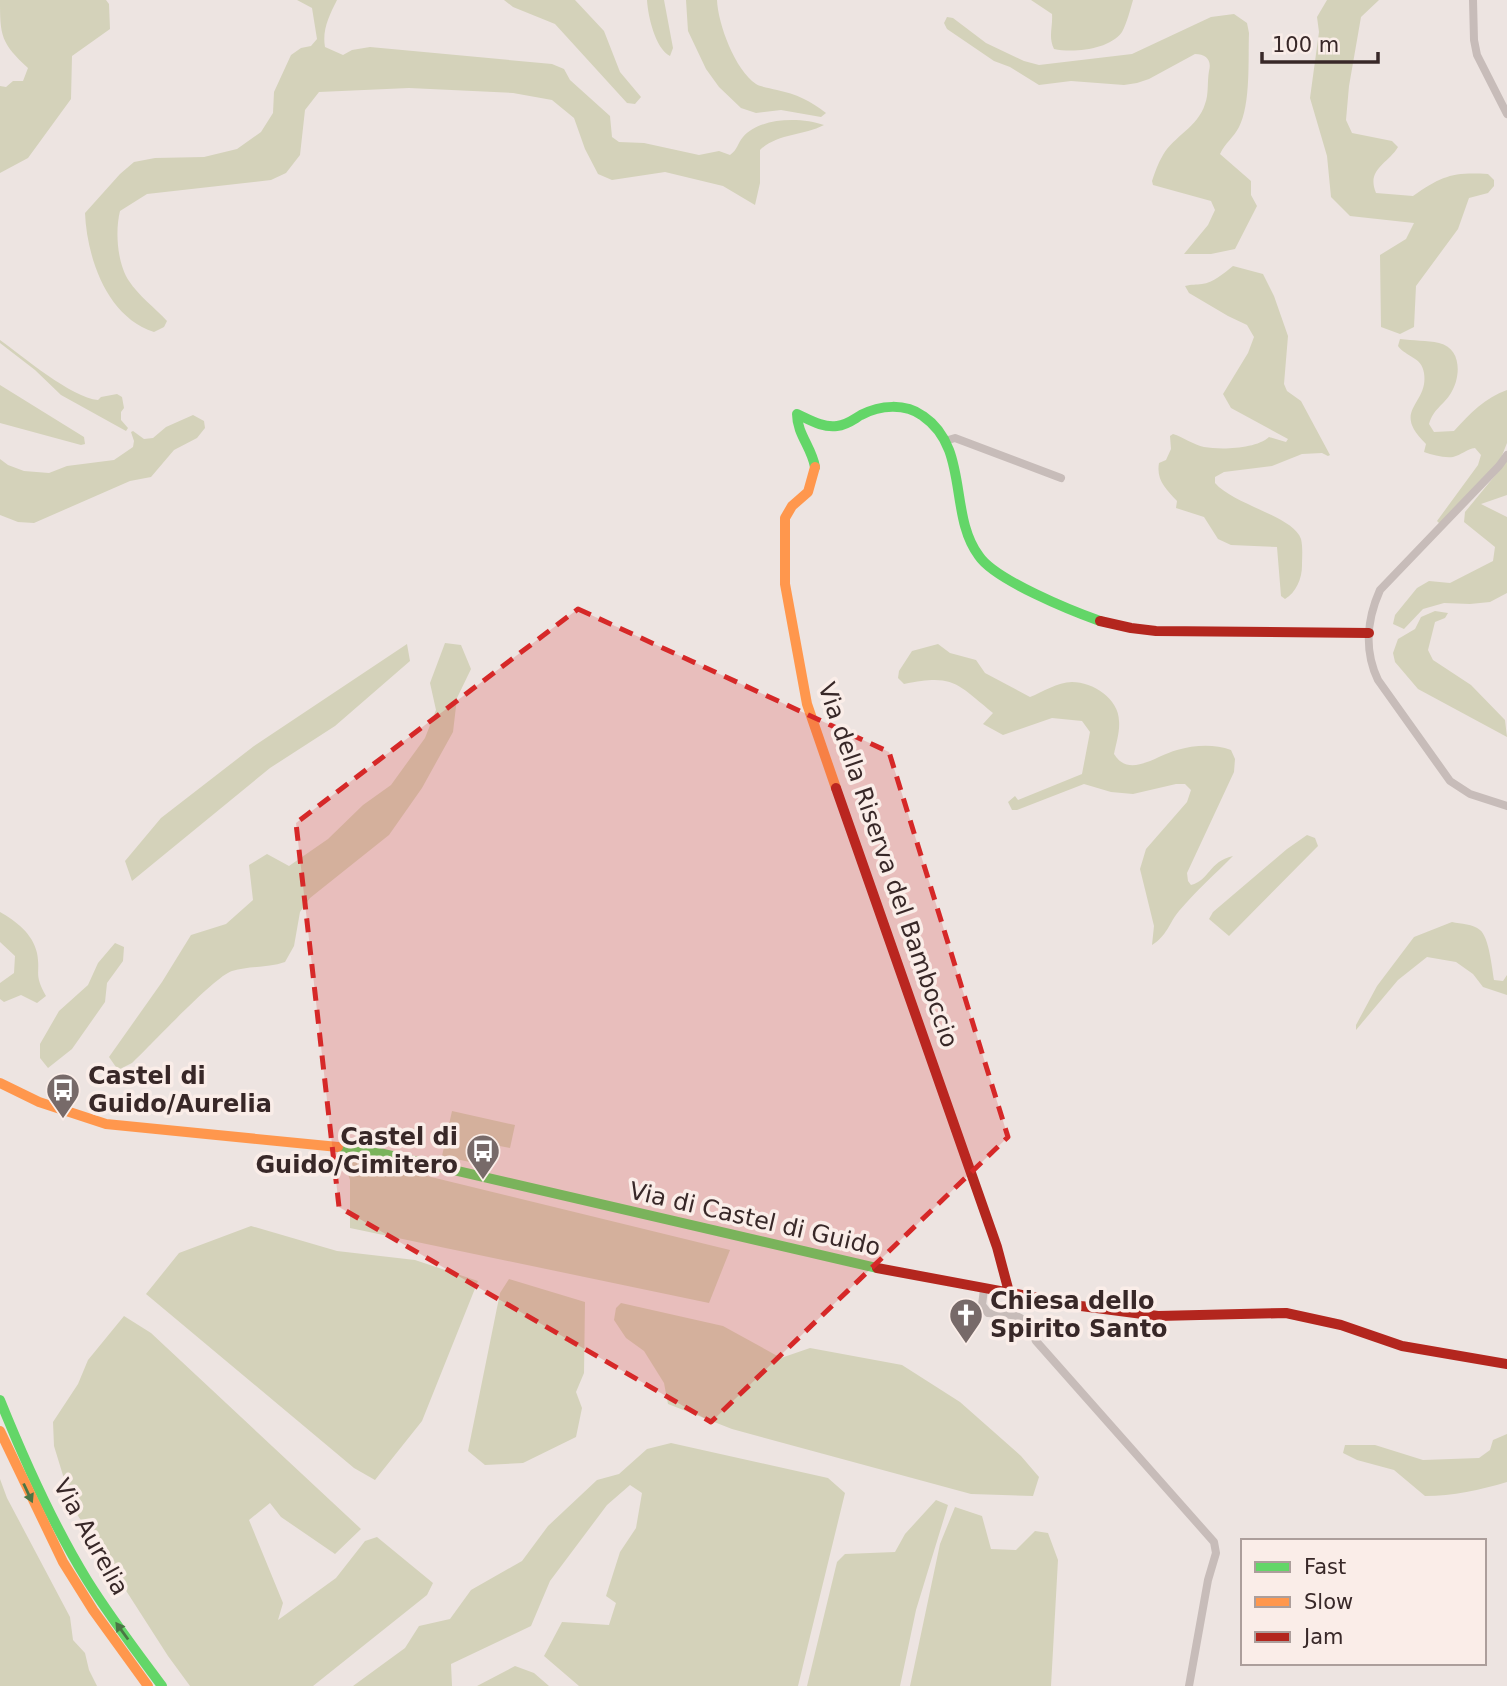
<svg xmlns="http://www.w3.org/2000/svg" width="1507" height="1686" font-family="'DejaVu Sans',sans-serif">
	<style>
		.green { fill: #d4d2ba }
		.lines { fill: none; stroke-linecap: round; stroke-linejoin: round }
		.street { stroke: #c7bcb9; stroke-width: 8 }
		.fast { stroke: #63d668; stroke-width: 10 }
		.slow { stroke: #ff974d; stroke-width: 10 }
		.jam { stroke: #b3261e; stroke-width: 10 }
		.oneway { fill: #4b7645 }
		.marked { fill: #d62828; fill-opacity: 0.2; stroke: #d62828; stroke-width: 5; stroke-dasharray: 14 9; stroke-linejoin: round }
		.labels { text-anchor: middle; dominant-baseline: central; stroke-width: 7; stroke-linejoin: round; paint-order: stroke }
		.street-label { font-size: 24px; fill: #382828; stroke: #faede8 }
		.poi-label { font-size: 24px; font-weight: bold; fill: #382828; stroke: #faede8; text-anchor: start }
	</style>
	<rect width="100%" height="100%" fill="#ede4e1"/>
	<path class="green" d="M0,0H106L109,4L110,29L72,56L71,99L28,158L0,173V86L6,87L13,81H23L28,68C1,43 0,36 0,0Z
		M297,0H337C329,16 322,30 325,47L343,55L352,50L370,47L552,64L564,69L570,80L610,116L612,137L619,142L644,143L699,155L719,151L730,155C738,149 737,144 743,137C760,117 801,117 824,125C803,136 778,133 760,150V183L755,205L723,186L665,172L612,180L598,174L585,149L574,118L552,100L513,93L409,88L319,92L305,110L300,155L286,173L271,180L147,194L120,211C115,231 117,263 129,281C138,295 155,308 167,321L164,327L154,332C107,317 87,258 85,213L120,174L134,162L155,158L204,157L237,149L261,132L273,113L274,92L291,55L301,48L311,46L317,39L312,8Z
		M504,0H575L604,31L620,72L641,97L635,104L627,103L555,24L513,7Z
		M647,0H664L673,48L670,56C655,48 648,16 647,0Z
		M686,0H717C718,24 735,70 756,84C761,87 770,88 777,90C796,94 811,101 826,113L821,117L781,110L756,113L741,108L719,87L706,69L688,31Z
		M1031,0H1133C1130,10 1127,23 1122,32C1109,50 1073,53 1054,49C1048,37 1053,27 1052,14Z
		M1327,0H1379L1361,17L1349,86L1346,120L1352,133L1392,141L1398,147C1388,164 1366,169 1376,193L1413,196C1442,176 1452,172 1488,174L1494,180V186L1488,193L1469,198L1458,229L1416,286L1414,327L1400,334L1381,327L1380,255L1406,239L1414,223L1350,216L1331,197L1327,156L1310,98L1319,32L1317,17Z
		M1234,14L1247,23L1249,33C1248,59 1251,104 1239,127C1234,137 1225,143 1220,154L1251,181V195L1257,206L1235,249L1211,254H1184L1208,225L1215,210L1211,201L1153,185L1152,181C1155,172 1158,163 1163,155C1174,136 1198,127 1205,104C1209,94 1207,82 1209,71C1212,60 1206,54 1195,54L1149,79L1137,83L1124,85L1071,81L1039,85L1010,67L994,61L947,29L944,23L947,17L953,18L986,43L1024,61L1039,65L1132,54L1211,17Z
		M1233,266L1263,274L1274,296L1288,336L1284,384L1287,391L1301,401L1330,455L1328,456L1322,453L1302,454L1272,466L1224,472L1215,477V483C1234,505 1293,516 1301,539C1303,547 1302,558 1302,566C1302,578 1296,593 1285,599L1281,596L1277,547L1231,545L1218,539L1204,517L1176,508L1177,501C1166,489 1156,480 1159,463L1166,460L1171,449L1170,436L1173,434C1183,437 1194,445 1204,447C1221,450 1256,449 1269,437L1286,442L1288,439L1231,408L1223,394L1248,353L1254,337L1247,325L1228,316L1189,293L1185,286C1192,284 1196,285 1202,284C1213,283 1224,273 1233,266Z
		M1400,339C1413,341 1427,340 1439,343C1462,348 1461,377 1451,393C1443,406 1434,408 1429,424L1434,432L1454,431C1470,413 1485,398 1507,390V443L1499,463L1440,524L1437,521L1478,465L1481,455L1475,448C1467,449 1461,455 1453,457C1443,458 1433,455 1424,452L1426,444C1390,409 1429,405 1424,373C1422,357 1406,357 1398,346Z
		M0,340C22,356 72,398 98,400L101,397L117,394L122,397L124,408L121,412V420L128,428L126,431L61,395L35,370L0,343Z
		M0,385L84,437L85,444L81,445L0,423Z
		M193,415L204,421L205,428L197,438L174,450L151,477L130,481L34,523L18,522L0,515V459L8,465L24,471L49,473L67,466L114,460L133,447L134,441L131,432L133,431L144,439L153,438L166,427Z
		M1507,461V495L1481,504L1507,517V593L1490,602L1470,604L1444,603L1423,609L1404,629L1393,624L1395,615L1417,588L1429,581L1450,583L1493,561L1495,547L1464,522L1465,512Z
		M1435,611L1448,613L1445,618L1435,622L1428,650L1433,660L1471,685L1505,720L1507,737L1418,689L1395,662L1393,653L1398,639L1415,629L1421,617Z
		M445,643L461,645L471,669L457,698L453,732L422,788L389,835L310,898L300,912L294,946L285,962C268,968 249,966 232,971C215,976 149,1047 132,1063L118,1070L109,1057L162,982L191,935L226,924L253,900L249,865L267,854L289,866L328,839L363,805L391,785L425,738L436,710L430,683Z
		M407,644L410,661L335,726L270,768L132,881L125,861L161,818L254,746Z
		M938,644L950,653L976,660L985,673L1030,697C1043,692 1057,682 1072,682C1093,682 1119,699 1119,721C1120,732 1116,744 1114,754C1129,779 1157,755 1177,750C1195,745 1214,744 1231,750L1235,759L1234,772L1187,873L1188,881L1191,885C1210,880 1208,862 1233,856C1215,874 1196,891 1179,911C1169,923 1167,936 1152,945L1154,926L1140,869L1146,849L1187,802L1191,790L1185,784H1176L1133,794L1111,792L1084,784L1017,810H1012L1008,802L1015,796L1018,800L1082,774L1090,732L1082,721L1052,718L1003,735L983,724L993,713C956,683 954,674 904,684L898,678L899,671L912,651Z
		M1307,835L1315,838L1318,846L1229,936L1209,919L1213,912L1287,849Z
		M0,912C16,921 33,934 37,953C41,974 33,973 46,996L37,1003L21,995L4,1002L0,999V983L14,973L15,956L0,942Z
		M1452,922C1461,924 1473,924 1480,930C1489,937 1492,968 1494,980L1503,981L1507,975V995L1483,987L1473,974L1456,962L1427,957L1398,980L1356,1030V1025L1377,986L1414,937Z
		M115,943L124,947L123,961L107,983L105,1002L72,1049L48,1068L40,1058V1044L59,1011L88,985L98,963Z
		M452,1111L515,1125L510,1148L484,1143L479,1164L442,1156Z
		M341,1155L730,1250L709,1303L350,1228V1180Z
		M251,1226L337,1251L415,1260L478,1281L422,1421L375,1480L354,1468L146,1294L179,1253Z
		M509,1279L585,1302L584,1373L576,1392L582,1408L576,1437L523,1463L485,1465L468,1451L500,1293Z
		M621,1303L723,1326L781,1358L810,1348L902,1365L960,1402L1021,1456L1039,1477L1033,1496L971,1494L732,1429L668,1404L664,1383L644,1351L626,1338L614,1320L616,1308Z
		M124,1316L151,1333L361,1529L335,1554L281,1517L270,1503L249,1520L283,1603L278,1620L336,1578L365,1541L377,1537L433,1583L427,1595L313,1686H190L168,1656L73,1508L54,1446L53,1422L78,1384L88,1360Z
		M1507,1434V1482C1480,1490 1453,1496 1425,1496L1394,1470L1357,1460L1343,1453L1345,1445H1375L1423,1460L1479,1458L1490,1450L1493,1440Z
		M671,1443L828,1478L845,1493L798,1686H579L544,1656L562,1622L609,1625L616,1603L606,1596L620,1552L636,1528L642,1493L630,1485L607,1505L550,1581L531,1626L451,1664L452,1686H353L405,1648L419,1626L450,1619L471,1590L522,1561L548,1526L597,1480L619,1474L647,1449Z
		M0,1479L7,1498L70,1617L73,1640L85,1653L89,1670L97,1686H0Z
		M936,1500L948,1505L916,1610L900,1686H807L837,1562L845,1554L895,1552L905,1534Z
		M955,1507L982,1516L991,1549L1016,1550L1035,1531L1048,1533L1058,1560L1051,1686H910L940,1544Z
		M515,1666L534,1673L549,1686H477Z"/>
	<g class="lines">
		<path class="street" d="M1473,0L1474,40L1477,55L1507,114
			M945,441L955,438L1061,478
			M1507,455L1499,466L1380,590C1367,619 1364,651 1378,680L1450,781L1470,794L1507,806
			M984,1289L982,1305L988,1313C1018,1315 1023,1312 1036,1341L1214,1542L1216,1553L1208,1580L1189,1686"/>
		<path class="fast" d="M815,467C812,448 797,434 797,414C810,420 823,428 837,426C847,425 854,419 861,415C880,405 905,403 923,416C970,448 948,515 979,556C995,580 1072,611 1100,621
			M338,1147L380,1153L877,1268
			M0,1400C25,1462 52,1523 87,1580C110,1617 136,1651 162,1686"/>
		<path class="slow" d="M815,467L808,492L792,506L785,518V584L807,704L836,788
			M0,1083L39,1102L106,1124L338,1147
			M0,1431L63,1562L93,1610L148,1686"/>
		<path class="jam" d="M1100,621L1131,628L1156,631L1369,633
			M836,788L997,1247L1009,1292
			M877,1268L1081,1306L1158,1316L1286,1313L1341,1325L1402,1346L1507,1364"/>
	</g>
	<defs><path id="oneway-solid" d="M-6-.8H1V-3.2L6.5 0L1 3.2V.8H-6Z" transform="scale(1.75)"/></defs>
	<g class="oneway">
		<use href="#oneway-solid" transform="translate(28 1493) rotate(65)"/>
		<use href="#oneway-solid" transform="translate(122 1631) rotate(-126)"/>
	</g>
	<path class="marked" d="M578,609L889,752L1008,1137L711,1422L339,1207L296,823Z"/>
	<defs>
		<g id="bus-pin" transform="scale(1.75)"><path d="M0 17L-7.5 6A9.5 9.5 0 1 1 7.5 6Z" fill="#776a69" stroke="#faede8"/><path d="M-5-6H5V4H4V6H2V4H-2V6H-4V4H-5ZM-3.5-4V0h7V-4ZM-3.5 1.2v1.5H-2V1.2ZM2 1.2v1.5H3.5V1.2Z" fill="#fff"/></g>
		<g id="church-pin" transform="scale(1.75)"><path d="M0 17L-7.5 6A9.5 9.5 0 1 1 7.5 6Z" fill="#776a69" stroke="#faede8"/><path d="M-1.2-6h2.4v3.5h3.3v2.4h-3.3V6h-2.4V-.1h-3.3v-2.4h3.3Z" fill="#fff"/></g>
	</defs>
	<g fill-rule="evenodd">
		<use href="#bus-pin" x="63" y="1090"/>
		<use href="#bus-pin" x="483" y="1151"/>
		<use href="#church-pin" x="966" y="1315"/>
	</g>
	<g class="labels">
		<g class="street-label">
			<text transform="translate(888 865) rotate(71)">Via della Riserva del Bamboccio</text>
			<text transform="translate(755 1219) rotate(13)">Via di Castel di Guido</text>
			<text transform="translate(91 1537) rotate(61)">Via Aurelia</text>
		</g>
		<g class="poi-label">
			<text x="88" y="1076">Castel di<tspan x="88" dy="28">Guido/Aurelia</tspan></text>
			<text x="458" y="1137" text-anchor="end">Castel di<tspan x="458" dy="28">Guido/Cimitero</tspan></text>
			<text x="990" y="1301">Chiesa dello<tspan x="990" dy="28">Spirito Santo</tspan></text>
		</g>
	</g>
	<rect x="1241" y="1539" width="245" height="126" fill="#faede8" stroke="#ac9e9b" stroke-width="2"/>
	<rect x="1255" y="1562" width="35" height="10" fill="#63d668" stroke="#ac9e9b" stroke-width="2"/>
	<text x="1304" y="1574" font-size="21" fill="#382828">Fast</text>
	<rect x="1255" y="1597" width="35" height="10" fill="#ff974d" stroke="#ac9e9b" stroke-width="2"/>
	<text x="1304" y="1609" font-size="21" fill="#382828">Slow</text>
	<rect x="1255" y="1632" width="35" height="10" fill="#b3261e" stroke="#ac9e9b" stroke-width="2"/>
	<text x="1304" y="1644" font-size="21" fill="#382828">Jam</text>
	<path d="M1262 52v10h116v-10" fill="none" stroke="#382828" stroke-width="3.5"/>
	<text x="1272" y="52" font-size="21" fill="#382828" stroke="#faede8" stroke-width="5" paint-order="stroke">100 m</text>
</svg>
